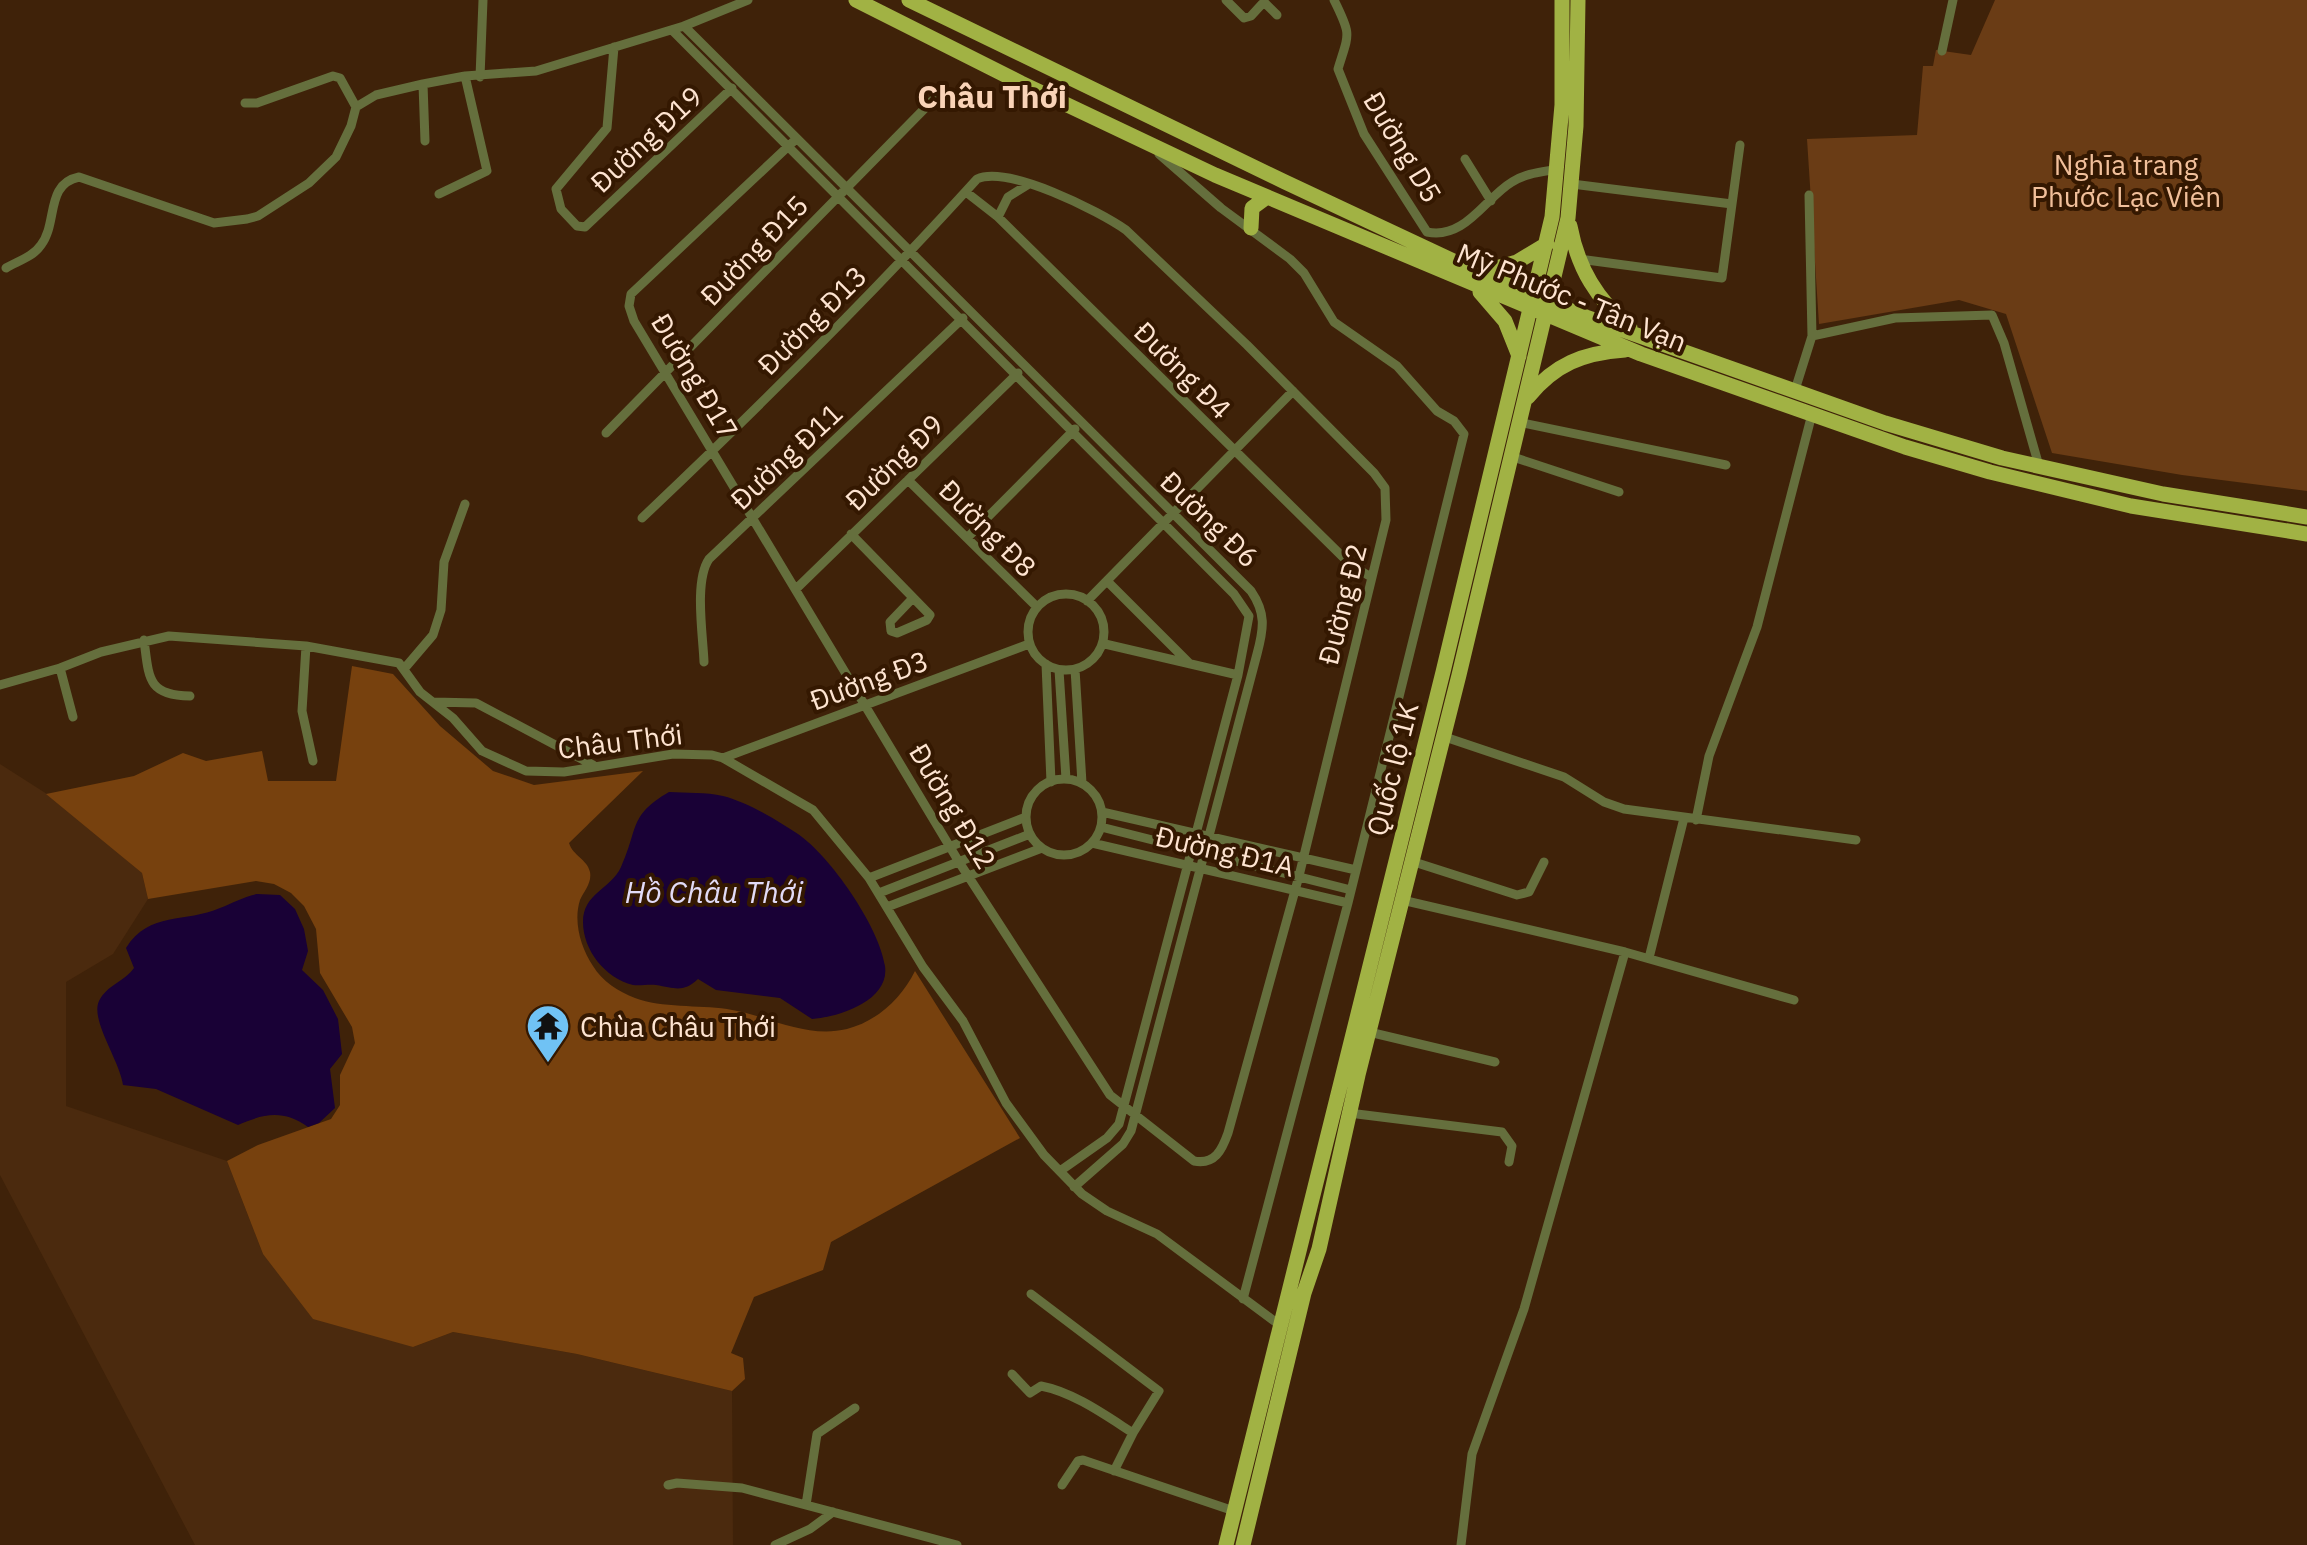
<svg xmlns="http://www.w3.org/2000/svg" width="2307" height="1545" font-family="'IBM Plex Sans',sans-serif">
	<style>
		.built { fill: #4b2a0e }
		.green { fill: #6a3c15 }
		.forest { fill: #77410e }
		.water { fill: #190136 }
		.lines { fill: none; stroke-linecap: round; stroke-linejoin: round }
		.street { stroke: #656f3d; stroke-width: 9 }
		.primary { stroke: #a1b244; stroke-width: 15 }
		.labels { text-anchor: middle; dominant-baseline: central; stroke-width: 8; stroke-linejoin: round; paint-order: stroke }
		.street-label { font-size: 28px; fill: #fee4d1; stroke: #341801 }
		.park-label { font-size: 28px; fill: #f1bf9a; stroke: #341801 }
		.poi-label { font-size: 28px; fill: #fee4d1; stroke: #341801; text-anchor: start }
		.water-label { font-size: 30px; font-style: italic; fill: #e2dbf7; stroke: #341801 }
		.quarter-label { font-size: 32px; font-weight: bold; fill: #f9d3b7; stroke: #341801 }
	</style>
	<rect width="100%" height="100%" fill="#3f2209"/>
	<path class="built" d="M0,764L61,803L142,873L148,899L113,954L66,982V1106L227,1161L263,1254L413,1347L453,1332L577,1354L732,1391L733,1545H195L0,1175Z"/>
	<path class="green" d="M1995,0H2307V491L2182,475L2052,453L2006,314L1959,300L1819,324L1807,139L1917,135L1923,66H1933L1936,50L1971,55Z"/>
	<path class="forest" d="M352,666L393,674L440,726L493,771L534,785L643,771L569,843C573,856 587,859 590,872C592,883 584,891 580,900C573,922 581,948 593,966C602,981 619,992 635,998C662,1008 698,1005 727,1009C767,1015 805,1039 847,1029C877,1021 901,999 915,971L1020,1138L831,1242L823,1270L754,1297L731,1353L743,1358L745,1379L732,1391L577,1354L453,1332L413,1347L313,1319L263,1254L227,1161L258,1145L331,1119L340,1105V1075L355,1043L352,1027L320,973L316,929L304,906L291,893L274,884L256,881L148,899L142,873L46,794L134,776L183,753L206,761L262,751L268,781H336Z"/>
	<path class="water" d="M669,792C686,793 706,792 723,796C747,802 777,820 798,834C830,856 879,926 885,966C890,1001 838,1017 812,1019L780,998L716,990L698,979C683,993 675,988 656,985C649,984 640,986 633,985C605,978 583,950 583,922C583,893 611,889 621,867C639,828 628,816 669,792Z
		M257,894L280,895L295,909L304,929L308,951L302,970L323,990L338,1019L342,1054L330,1069L335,1108L319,1123L308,1127C284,1110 265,1113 238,1125L156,1089L123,1085C120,1061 90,1020 99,1001C107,985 125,981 134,968L126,948C149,911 186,923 220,908C233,903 243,897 257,894Z"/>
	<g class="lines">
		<path class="street" d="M1226,0L1244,18L1251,16L1262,4
			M1334,0C1352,36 1349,33 1338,69L1364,134L1427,232C1465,240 1485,198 1512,182C1526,173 1542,172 1558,169
			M1264,2L1277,15
			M684,26L1251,591C1266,613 1264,628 1257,654L1131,1131L1123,1144L1074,1187
			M672,30L1234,594L1249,616L1238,675L1119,1124L1107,1138L1060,1171
			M614,47L607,128L556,189L561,209L577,226L585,227L732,88
			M1942,51L1953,0
			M480,77L483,0
			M356,107L376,95L423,84
			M425,141L423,84L465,76L536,71L684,26L748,0
			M1159,154L1221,208L1290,259L1304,273L1334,322L1397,366L1437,411L1454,421L1464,434L1348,903L1243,1299
			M1465,159L1491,201
			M1572,184L1732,204
			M966,192L998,217L1351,565L1371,577
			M439,194L487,171L465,76
			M1809,195L1812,336
			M998,217L1008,197L1029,184
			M1579,259L1722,278L1740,145
			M6,268C18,261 33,257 41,245C58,223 45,184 79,177L214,223L247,219L258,216L309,183L336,157L351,126L356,107L340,78L333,76L257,103H245
			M1795,390L1812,336L1895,318L1992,315L2004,343L2039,466
			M1518,422L1726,465
			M606,433L934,99
			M1510,456L1619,492
			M908,480L1037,607
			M642,518C757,409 870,297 977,179C1008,165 1099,211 1126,230L1247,345L1374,473L1385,488L1386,520L1299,876L1228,1133C1222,1150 1215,1165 1194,1161L1110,1095L959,862L634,321L629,306L631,294L795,140
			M851,534L930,615L927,620L897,633L891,631L890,622L913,598
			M967,538L1075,429
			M1107,581L1190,664
			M797,588L1018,373
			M1028 632a38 38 0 1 1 76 0a38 38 0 1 1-76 0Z
			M1087,601L1293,391
			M144,640C149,678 147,695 190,696
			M1105,644L1238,675
			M306,646L302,711L313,761
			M704,662C703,635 694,581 709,559L963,318
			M1046,664L1051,782
			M60,668L73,717
			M404,669L433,635L441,610L444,562L465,504
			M1075,669L1082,783
			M1059,670L1066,779
			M0,685L60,668L101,652L169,636L306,646L399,663L420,692L453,718L482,751L526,771L564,772L673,754L712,755L723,758L813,810L869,878L923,967L963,1021L1006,1103L1044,1155L1082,1194L1107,1211L1157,1234L1281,1326
			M434,702L476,703L593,765
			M1442,736L1564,777L1604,802L1624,809L1856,840
			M723,758L1029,644
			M1026 817a38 38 0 1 1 76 0a38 38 0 1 1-76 0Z
			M1102,812L1356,870
			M1696,820L1709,756L1757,627L1812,414
			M1101,827L1351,890
			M1092,843L1348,903
			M1411,861L1517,895L1529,892L1544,862
			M869,878L1026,817
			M879,893L1030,834
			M1402,900L1625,952L1794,1000
			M887,907L1042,848
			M1649,958L1684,818
			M1369,1032L1495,1062
			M1349,1113L1502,1132L1512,1146L1509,1162
			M1031,1294L1159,1391L1133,1433
			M1012,1374L1030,1393L1041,1386C1073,1392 1105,1415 1133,1433L1114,1471
			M668,1485L677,1483L742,1488L957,1545
			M1062,1485L1078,1461L1083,1460L1234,1511
			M806,1505L817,1434L855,1408
			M775,1545L810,1529L833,1512
			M1461,1545L1472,1454L1524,1309L1625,952"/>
		<path class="primary" d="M856,0L1021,83L1215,175L1641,354L1905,447L1990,472L2131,506L2307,534
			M909,0L1285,182L1479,273L1586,317L1885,423L2002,458L2163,494L2307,517
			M1570,226C1578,269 1597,299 1630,328
			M1251,228L1252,208L1267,197
			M1479,273L1517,262L1547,244
			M1480,292L1505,321L1519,356
			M1528,397C1555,364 1583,353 1625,350
			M1226,1545L1443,672L1552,217L1562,105V0
			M1243,1545L1304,1293L1319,1249L1358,1075L1459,675L1568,218L1576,126L1578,0"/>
	</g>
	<defs>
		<g id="temple-pin" transform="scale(2.25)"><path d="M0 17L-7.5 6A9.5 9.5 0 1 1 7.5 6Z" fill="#70c2f4" stroke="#341801"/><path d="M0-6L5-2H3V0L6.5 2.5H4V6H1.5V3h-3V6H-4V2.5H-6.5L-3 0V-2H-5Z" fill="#111"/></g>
	</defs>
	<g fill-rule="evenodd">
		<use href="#temple-pin" x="548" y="1026"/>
	</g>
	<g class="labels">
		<g class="street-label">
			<text transform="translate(646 139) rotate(-43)">Đường Đ19</text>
			<text transform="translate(1403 147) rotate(59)">Đường D5</text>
			<text transform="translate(754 250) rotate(-46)">Đường Đ15</text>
			<text transform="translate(1572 297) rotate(22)">Mỹ Phước - Tân Vạn</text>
			<text transform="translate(812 320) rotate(-45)">Đường Đ13</text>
			<text transform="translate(1183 370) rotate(45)">Đường Đ4</text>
			<text transform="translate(695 376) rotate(59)">Đường Đ17</text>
			<text transform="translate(786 456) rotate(-43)">Đường Đ11</text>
			<text transform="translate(894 462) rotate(-44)">Đường Đ9</text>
			<text transform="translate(1210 519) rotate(44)">Đường Đ6</text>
			<text transform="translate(988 528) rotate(45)">Đường Đ8</text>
			<text transform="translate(1342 604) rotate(-76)">Đường Đ2</text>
			<text transform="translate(869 680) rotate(-20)">Đường Đ3</text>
			<text transform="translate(620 741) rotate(-7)">Châu Thới</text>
			<text transform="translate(1392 769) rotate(-76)">Quốc lộ 1K</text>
			<text transform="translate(953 806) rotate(59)">Đường Đ12</text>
			<text transform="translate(1225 851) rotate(13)">Đường Đ1A</text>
		</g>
		<g class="park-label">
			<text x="2126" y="164">Nghĩa trang<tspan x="2126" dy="32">Phước Lạc Viên</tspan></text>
		</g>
		<g class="poi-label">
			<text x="580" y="1026">Chùa Châu Thới</text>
		</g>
		<g class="water-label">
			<text x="714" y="891">Hồ Châu Thới</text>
		</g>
		<g class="quarter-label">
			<text x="992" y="96">Châu Thới</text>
		</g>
	</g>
</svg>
